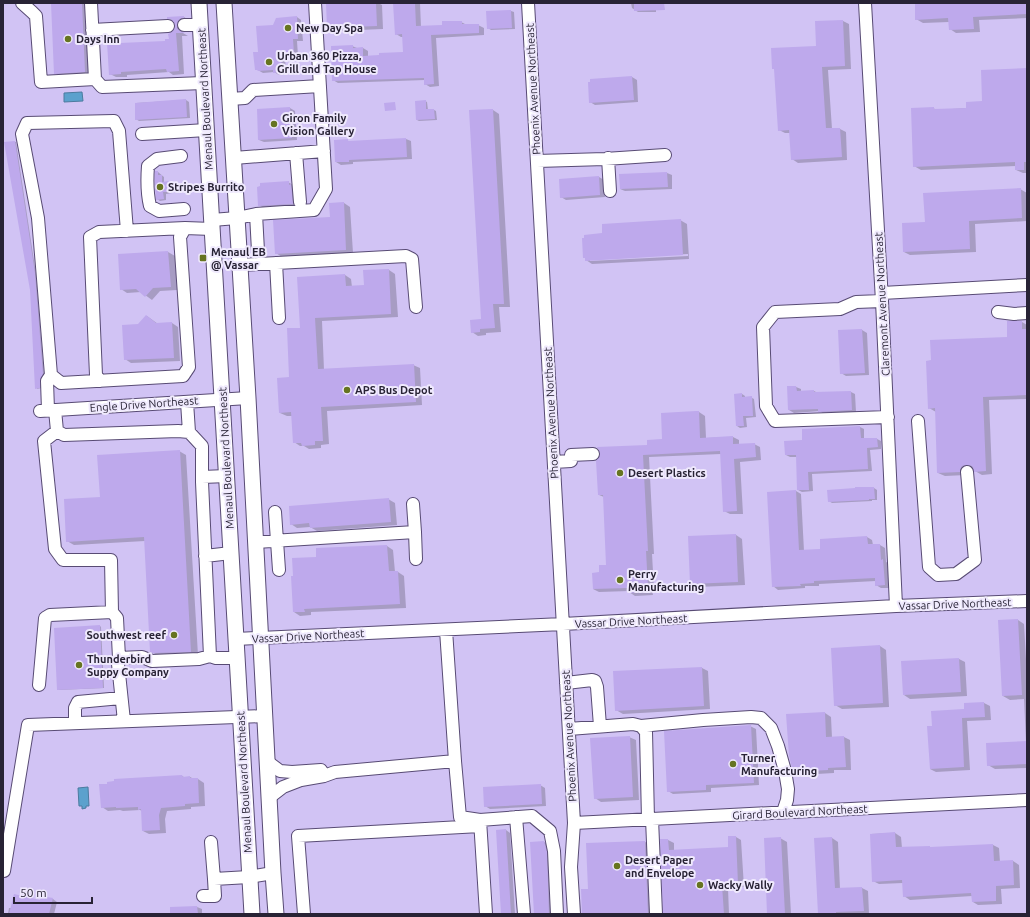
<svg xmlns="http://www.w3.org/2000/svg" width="1030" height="917" font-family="Ubuntu,sans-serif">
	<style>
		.water { fill: #5ca1cd; stroke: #4c7b9f }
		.shadow { fill: #0003; fill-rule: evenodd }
		.building { fill: #bea9ec }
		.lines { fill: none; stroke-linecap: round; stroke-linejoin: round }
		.minor-casing { stroke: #584b74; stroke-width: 14 }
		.major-casing { stroke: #584b74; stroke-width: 17 }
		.minor { stroke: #fff; stroke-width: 12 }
		.major { stroke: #fff; stroke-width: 15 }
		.poi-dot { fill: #667420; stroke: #efe9fd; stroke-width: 1.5 }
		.labels { text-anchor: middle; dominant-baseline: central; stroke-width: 4; stroke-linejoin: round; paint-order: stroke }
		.poi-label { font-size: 11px; font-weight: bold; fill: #282335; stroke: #efe9fd; text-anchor: start }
		.street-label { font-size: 11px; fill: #282335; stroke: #efe9fd }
	</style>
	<rect width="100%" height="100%" fill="#d1c3f4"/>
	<path class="water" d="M82,92L83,101L64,102V93Z
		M88,787L89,806H86V808L82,809V806H79L78,788Z"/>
	<path class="shadow" d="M52,3H88L91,75L61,77L55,73Z
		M327,3H378L382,5L383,29L335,31L328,28Z
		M394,3H420L421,27L444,26L461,22L467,25H478L484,28V35L436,38L439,86L430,87L425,84V80L338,83L333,80L352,46L357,48H363L368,51V57L404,53L403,37H401L396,34Z
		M631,3H660L656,9V12H638L632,8Z
		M916,3H1027V18L979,20L980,32L956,33L950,29L949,22L923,23L916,19Z
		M511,11L514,12L515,29L491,30L488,28L487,12Z
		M184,17L190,21L182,28L183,33L188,36H182L184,74L173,75L169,72L127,75V77H116L110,74L119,42L123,44L166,42L170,40L176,26L174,21L168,18Z
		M297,17L301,20L303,41H297L298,56L285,57L286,74L279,75L274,72L263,73L256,69L259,53L273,26Z
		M843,21L849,24L851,69L828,70L832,129H840L846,132L847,160L798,163L792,159L790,133H785L779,130L817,46L816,22Z
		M1027,69V173H1023L1016,170V166L921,170L914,166L933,108L937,110L967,108L983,102Z
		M632,77L637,80L638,102L595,105L590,102L591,80Z
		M186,100L189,102L190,118L139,121L136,119V103Z
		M425,101L427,102L428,110H434L436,111L437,120L419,121L417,120Z
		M290,108L295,111L297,140L264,142L259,140L258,110Z
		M493,110L499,114L510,307H499L501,332L486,333V335L478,336L472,332L482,320Z
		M406,139L411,141L412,159L353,162V164L341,165L336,162L347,140L350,142Z
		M14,142H16L36,274L44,375L40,382L41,388L37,389L31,290Z
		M158,172L164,177V183L169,182L172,184V193L166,194V200L160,201L157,199Z
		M667,173L672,175V189L625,191L620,189Z
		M599,177L604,180L605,197L566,200L561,197Z
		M288,182L293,185L297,206L264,208L259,205L261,187Z
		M1020,189L1027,193V221L975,224L976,252L910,255L904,252L926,223Z
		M344,203L350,207L353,253L282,257L276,253L331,218Z
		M680,220L687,224L689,259L592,264L586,260L585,239L603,234ZM688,254V256L590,261V259Z
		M168,252L175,256L177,290L160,291L152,300L141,292L127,293L121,289Z
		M389,270L395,274L398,317L322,321L324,370L413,365L420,368L422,405L327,411L329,444L321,445V448L309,449L304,446H300L294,442L292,416H287L280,413L290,378L301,329L345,275L351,279L352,287L365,286Z
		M147,316L158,324L172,323L178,327L180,361L131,363L125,359L139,325Z
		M1022,322L1027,325V399L989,400L992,474L982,475L975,471L974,468L969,469L966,475L945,476L938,473L936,412L929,408L1008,338Z
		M862,330L867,333L869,375L846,376L841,373Z
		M788,387H796L801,389V392L814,391L818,393L851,392L855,394L856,412L824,414L820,411L794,413L789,410Z
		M742,394L745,396V398H752L754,399L756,417L746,418L747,427L740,428L737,426Z
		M699,412L705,416L706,438L733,437L739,440V445L754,444L760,447L761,460L740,462L743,514H730L724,511L721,454L649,457L654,554H652L654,589L652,590L653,595L635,596L629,592V591L599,592L593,589L600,573L607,566L604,497L599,495L648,446L663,440Z
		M860,427L864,429V439H877L881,441V449L870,450L872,471L812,474L813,491L802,492L798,490L797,457H790L786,455L803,441Z
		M179,451L186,455L198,655H158L151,652L145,541L74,545L67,541L101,498Z
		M874,488L877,490V500H872V501L832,503L829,501Z
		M796,491L801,494L804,551L821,550L867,537L872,540L873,545H880L885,548L886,562L888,563L890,588H881L876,585V581L819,584V586H805V588L778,590L773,586Z
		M388,499L395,503L397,525L317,531L310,527L297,528L291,524Z
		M736,535L742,539L745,585L698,587L691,584Z
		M387,546L393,550L395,572H398L404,576L406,608L311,612V615L300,616L294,612L317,558Z
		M1018,620L1024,624L1027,676V768L995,769L988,765L1026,742L1024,699L1010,700L1003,696Z
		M100,626L101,627L104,688L58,690Z
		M880,646L886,650L889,707L842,709L835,705Z
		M959,659L965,662L967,696L910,699L904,695Z
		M702,668L708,671L710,709L623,714L616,710Z
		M984,703L990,706L991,720L967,721L970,770L936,772L930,769L933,727L965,710V704Z
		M825,713L831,717L832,738L844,737L850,740L851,770H834V773L800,775L794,771Z
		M750,726L756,729L759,785L711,788V792L673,794L668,791Z
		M629,737L636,740L639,800L601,802L595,798Z
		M182,776L184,777H190L194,779H198L204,783L205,806L191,807V809L167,811L165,819L166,833L149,834L143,831L142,811L140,810L123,811L120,810L108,811L102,807Z
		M540,785L545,788L546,806L490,809L485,806Z
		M506,830L510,833L515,914H502Z
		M895,833L901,837L902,848L930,847L932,848L993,845L999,848L1000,862L1013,861L1019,865L1020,888L1001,889L1002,904L978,905L973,902L972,896L910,900L904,896L903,883L879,884L873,881L871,834Z
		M736,837L741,840L744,887L728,888L729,914H664L661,840H668L674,843V851L730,848Z
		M780,838L787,842L791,914H768Z
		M832,838L838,842L840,889L862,888L868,891L869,914H819Z
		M544,842L551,846L555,914H535Z
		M645,842L651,845L654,914H583L589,890L587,844Z
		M53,899L57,902L54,914H8L9,908H11L41,901Z
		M197,907L202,909V914H170V908Z"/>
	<path class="building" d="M51,3H82L85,72L54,74Z
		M326,3H376L377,26L327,28Z
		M393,3H415L416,26L442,25V21H462V24H479V33L431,35L434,84L424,85V78L332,81L331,46L353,45V48L363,47V56L379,55V53L403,52L402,34L395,35Z
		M634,3H664L665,10L634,11Z
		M915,3H1027V14L973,17L974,29L949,30L948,18L915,20Z
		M511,10L512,28L487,29L486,11Z
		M184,16V18H181L178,21L177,25V28L180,31L185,33H176L179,71L167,72L166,69L121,72V74L109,75L107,42L120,41V43L165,41V39H169L168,34L172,32L174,30L175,26L174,22L171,19H167V17Z
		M297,16L298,39H293L294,54L281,55L282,72L273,73V70L257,71L258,70H255L253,52H258L256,26L273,25L276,18Z
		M843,20L845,66L822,67L826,128H840L842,157L791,160L789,130L778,131L774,69H772L771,48L816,46L815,21Z
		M1027,68V162H1024V170H1015V162L913,167L911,108L934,107V109L966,108V102L982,101L981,70Z
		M632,76L634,100L589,103L588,82H590V79Z
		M186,99L187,117L135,120V103Z
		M426,100V109H434L435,119L416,120L415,101Z
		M395,102L396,110L385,111L384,103Z
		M290,107L292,138L258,140L257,109Z
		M493,109L504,304H493L495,328L480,329V332L471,333L470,320L481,319L469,110Z
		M406,138L407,157L349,160V162H335L334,140L348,139V141Z
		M15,141L35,273L43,374L40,381V388L35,389L30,290L4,142Z
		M155,171H158V175H162V182L169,181L170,192H163L164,199L156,200L155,186Z
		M667,172L668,187L620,189L619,174Z
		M599,176L600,195L560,198L559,179Z
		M289,181V185L291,184L293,204L258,206L257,187L260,186V183Z
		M1021,188L1022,218L969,221L970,249L903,252L902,223L925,222L923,193Z
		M344,202L346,250L275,254L273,220L330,217L329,203Z
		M681,219L683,255L585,261V258H583L582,238H584V235L602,233V224Z
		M168,251L171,287L153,288L145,297L136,289L120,290L118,254Z
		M389,269L391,314L315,318L318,369L414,364L416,402L321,407L323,441H315V445L302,446L301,443H293L291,412L279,413L277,378L289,377L287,328H300L297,277L345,274L346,286L364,285L363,270Z
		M146,315L156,323L172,322L174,358L124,360L122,325L138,324Z
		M1007,321H1022V329H1027V395L983,397L986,471L974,472L973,467L970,465H967L962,466L960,469V472L937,473L935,408L928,409L926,361L931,360L930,340L1007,337Z
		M862,329L865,373L840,374L838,330Z
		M787,386H796L797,391L814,390V392L851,391L852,410L818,412V409L788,410Z
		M742,393V397L752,396L753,416H743L744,426H736L734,394Z
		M696,411H699L700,438L733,436V444L755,443L756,457L734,459L737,511L723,512L720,451L643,455L648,551H646L648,587H647V592L628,593V588L593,589L592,573L599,572V565H606L603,495H598L596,461L599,458L600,453L599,450L597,447L647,445V440L662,439L661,413Z
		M860,426L861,438H877L878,447L867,448L868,469L808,472L809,490H797L796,455H785L784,441L802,440V429Z
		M180,450L191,652L153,653L150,652L144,537L66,542L64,499L100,497L97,455Z
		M855,487H874L875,499H869V500L828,502L827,490L855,488Z
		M796,490L799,550L820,549V539L867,536L868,544H880L881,560L883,559L885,585L875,586V578L814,581V583L800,584L801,586L772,587L767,492Z
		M389,498L391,522L310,528L309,523L290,525L289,506Z
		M736,534L738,582L690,584L688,536Z
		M387,545L389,571H398L400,604L304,609L305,612H293L291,576H293L292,558L316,557V548Z
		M1018,619L1022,695L1002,696L998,620Z
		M100,625L103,688L57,690L54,628Z
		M880,645L883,703L834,706L831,648Z
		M959,658L961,692L903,695L901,661Z
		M702,667L704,706L615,711L613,671Z
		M984,702L985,717L962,718L964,767L930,769L927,726H932L931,711L964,709V703Z
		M825,712L826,737L844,736L846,767L828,768V770L793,772L789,756L786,714Z
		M751,725L754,783L706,785V790L667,792L664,731Z
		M630,736L633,797L594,799L590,738Z
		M1027,741V764L987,766L986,743Z
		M182,775L183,777L190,776V778H198L199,803L185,804V806L161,808L159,815L160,830L142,831L141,809L138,810V807L116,808V807L101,808L99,784H107V782L114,781V779Z
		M541,784L542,804L484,807L483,787Z
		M506,829L511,914H501L496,830Z
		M895,832L896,847L930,846V847L993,844L994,861L1013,860L1014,885L996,886V901L972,902L971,893L903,897L902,880L872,882L870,834Z
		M728,836H736L738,884L722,885L724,914H663L660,839H668L669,850L728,847Z
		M781,837L785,914H767L764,838Z
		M832,837L835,888L862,887L864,911L836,912V914H818L814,838Z
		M544,841L547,852L549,914H534L530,842Z
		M645,841L648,914H582L581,889H588L586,843Z
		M14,894L40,900L41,896L53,898L49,914H9Z
		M197,906L198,914H170V907Z"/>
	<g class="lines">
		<g class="minor-casing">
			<path id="minor" d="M22,3L32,12L36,16L41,82L95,79
				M91,3L95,79L102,87L203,83
				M528,3L574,823L571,867L574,914
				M865,3L882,301L896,606
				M184,25H200
				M92,30L168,26
				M230,99L245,98L253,90L320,86
				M142,134L206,130
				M296,153L300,202
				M181,156L157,159L148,166C147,179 147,193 150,206L159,211L184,209
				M234,158L324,151
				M608,158L610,191
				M537,161L605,159L665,155
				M256,214L258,251
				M212,220L237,218L256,214L314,210L326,189L315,3
				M127,231L119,131L114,121L27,123L22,134L38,218L51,375L61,383L183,376L189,367L180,237L185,228L212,229
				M276,263L279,318
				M240,265L406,256L412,259L416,307
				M882,293L1027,285
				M882,301L856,302L840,309L775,312L763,327L766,406L775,421L888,417
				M998,312L1014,314L1027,313
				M100,381L96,375L90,237L99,232L185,228
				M48,410L47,381L51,375
				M55,410L57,431L64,435L178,431L189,432L187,402
				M40,411L248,398
				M918,421L929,567L938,575L956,574L975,560L967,472
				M57,431L44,441L55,549L63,560H111L112,612
				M189,432L202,446V482L210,656
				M554,462L571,461V455L593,454
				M202,477L227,476
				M413,504L415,532
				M275,512L279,570
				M256,542L415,532L416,559
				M205,556L231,553
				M236,639L563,624L896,606L1027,601
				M566,683L592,680L595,681L597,687L600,726
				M39,685L45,618L50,615L112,612L117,618L119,658
				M124,721L118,664L119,658L142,657L152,661L199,659L210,656L216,658H237
				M75,723V708L78,702L121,698
				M641,726L703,720L751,717L761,718L771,728L778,746L785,771L788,789L787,800L783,812
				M569,729L633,724L641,726L646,732L648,819
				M455,761L460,817L480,820L532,816L550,831L554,851L557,914
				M268,762L280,771L292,772L321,770
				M270,797L283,787L301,780L324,776L335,772L455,761L446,630
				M516,817L524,914
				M652,819L656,914
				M480,820L486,914
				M574,823L1027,800
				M211,842L214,879L249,877L273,873
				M4,871L28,725L265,716
				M203,896H215L214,879
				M304,914L298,836L480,826"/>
		</g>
		<g class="major-casing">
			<path id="major" d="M199,3L252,914
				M224,3L248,398L273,873L276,914"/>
		</g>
		<use href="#minor" class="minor"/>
		<use href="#major" class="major"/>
	</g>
	<g class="poi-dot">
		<circle cx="288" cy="28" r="4"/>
		<circle cx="68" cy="39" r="4"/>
		<circle cx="269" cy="62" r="4"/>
		<circle cx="274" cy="124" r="4"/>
		<circle cx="160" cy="187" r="4"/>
		<rect x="199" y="254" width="8" height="8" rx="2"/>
		<circle cx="347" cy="390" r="4"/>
		<circle cx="620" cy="473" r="4"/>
		<circle cx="620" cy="580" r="4"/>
		<circle cx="174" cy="635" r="4"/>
		<circle cx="79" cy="665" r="4"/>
		<circle cx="733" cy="764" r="4"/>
		<circle cx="617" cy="866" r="4"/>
		<circle cx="700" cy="885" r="4"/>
	</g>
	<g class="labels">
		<g class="poi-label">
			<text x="296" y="28">New Day Spa</text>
			<text x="76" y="39">Days Inn</text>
			<text x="277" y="56">Urban 360 Pizza,<tspan x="277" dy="13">Grill and Tap House</tspan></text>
			<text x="282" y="118">Giron Family<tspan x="282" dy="13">Vision Gallery</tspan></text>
			<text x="168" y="187">Stripes Burrito</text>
			<text x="211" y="252">Menaul EB<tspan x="211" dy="13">@ Vassar</tspan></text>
			<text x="355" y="390">APS Bus Depot</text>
			<text x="628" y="473">Desert Plastics</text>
			<text x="628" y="574">Perry<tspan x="628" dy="13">Manufacturing</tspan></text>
			<text x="166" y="635" text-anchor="end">Southwest reef</text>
			<text x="87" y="659">Thunderbird<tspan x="87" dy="13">Suppy Company</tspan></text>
			<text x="741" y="758">Turner<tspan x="741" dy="13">Manufacturing</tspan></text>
			<text x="625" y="860">Desert Paper<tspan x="625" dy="13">and Envelope</tspan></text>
			<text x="708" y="885">Wacky Wally</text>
		</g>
		<g class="street-label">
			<text transform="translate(533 89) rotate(-93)">Phoenix Avenue Northeast</text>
			<text transform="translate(205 99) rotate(-93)">Menaul Boulevard Northeast</text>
			<text transform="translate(882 304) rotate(-93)">Claremont Avenue Northeast</text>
			<text transform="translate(144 404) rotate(-4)">Engle Drive Northeast</text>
			<text transform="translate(551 413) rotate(-93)">Phoenix Avenue Northeast</text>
			<text transform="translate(226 458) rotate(-93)">Menaul Boulevard Northeast</text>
			<text transform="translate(955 604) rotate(-2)">Vassar Drive Northeast</text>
			<text transform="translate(631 621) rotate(-3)">Vassar Drive Northeast</text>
			<text transform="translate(308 636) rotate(-3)">Vassar Drive Northeast</text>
			<text transform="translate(569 736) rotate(-93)">Phoenix Avenue Northeast</text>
			<text transform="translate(244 782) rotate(-93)">Menaul Boulevard Northeast</text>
			<text transform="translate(800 812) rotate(-3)">Girard Boulevard Northeast</text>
		</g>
	</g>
	<rect width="1030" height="917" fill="none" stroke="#282335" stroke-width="8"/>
	<path d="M14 897v6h78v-6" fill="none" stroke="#282335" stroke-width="2"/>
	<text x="20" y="897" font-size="12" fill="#282335" stroke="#efe9fd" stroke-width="3" paint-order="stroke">50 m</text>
</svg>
